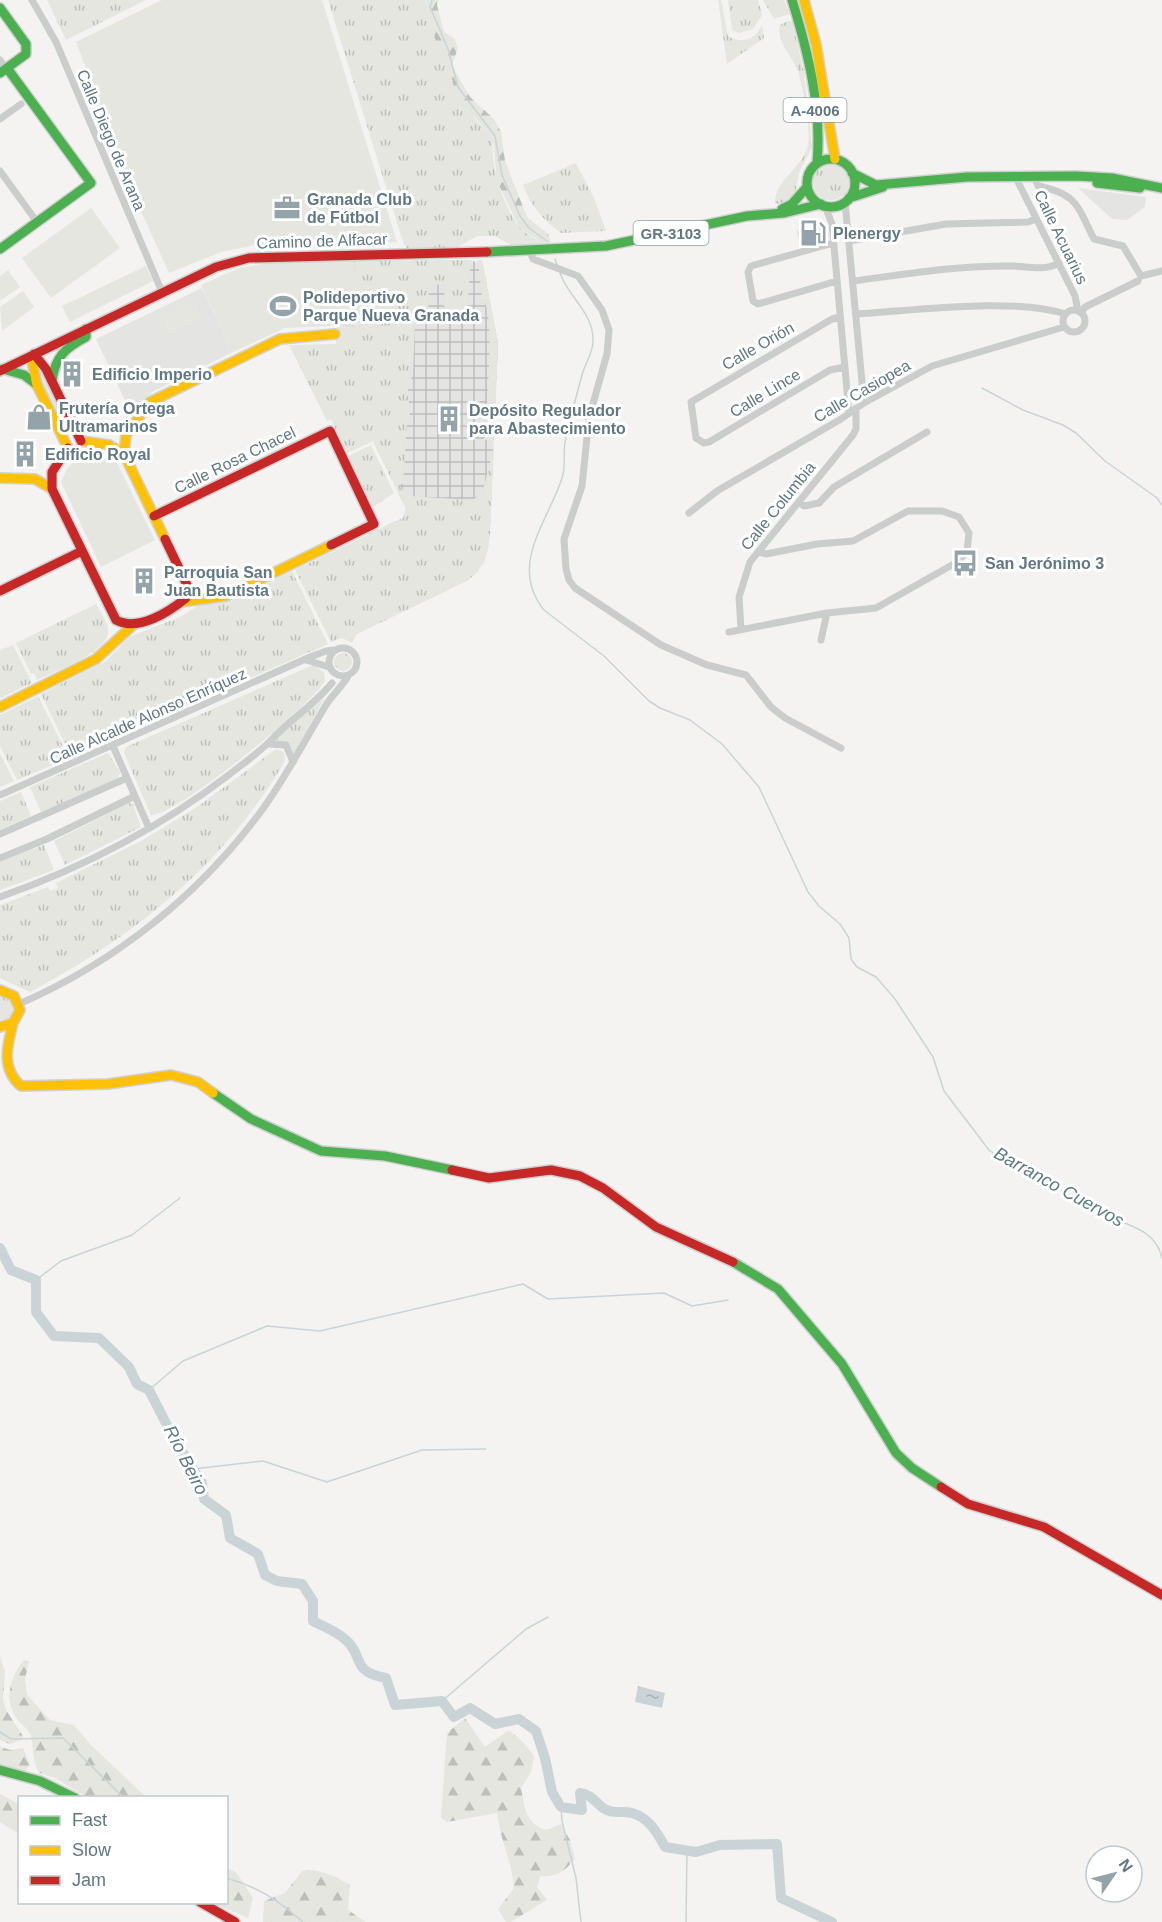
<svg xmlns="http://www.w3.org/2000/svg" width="1162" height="1922" font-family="Arial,sans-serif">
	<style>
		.built { fill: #e4e5e3 }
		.industrial { fill: url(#industrial-grid) }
		.grass { fill: url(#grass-tufts) }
		.forest { fill: url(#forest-firs) }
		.green { fill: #e4e6df }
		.water { fill: url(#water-ripples) }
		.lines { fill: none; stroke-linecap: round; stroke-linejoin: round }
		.stream { stroke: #cad4d6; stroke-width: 1.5 }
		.river { stroke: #cad4d6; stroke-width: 10 }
		.fast-casing { stroke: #d0d1d1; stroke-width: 12 }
		.slow-casing { stroke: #d0d1d1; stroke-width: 12 }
		.jam-casing { stroke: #d0d1d1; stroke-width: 12 }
		.street { stroke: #cbcccc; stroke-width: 7 }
		.fast { stroke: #4caf50; stroke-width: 9 }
		.slow { stroke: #ffc107; stroke-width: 9 }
		.jam { stroke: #c62828; stroke-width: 9 }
		.labels { text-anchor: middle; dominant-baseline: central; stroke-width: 6; stroke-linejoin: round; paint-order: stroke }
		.shield { fill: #fff; stroke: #90a0a9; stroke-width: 1.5 }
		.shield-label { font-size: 15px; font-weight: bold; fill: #617784 }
		.street-label { font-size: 16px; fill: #617784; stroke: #fff }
		.poi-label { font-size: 16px; font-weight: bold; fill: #617784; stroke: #fff; text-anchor: start }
		.water-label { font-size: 18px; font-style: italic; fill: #5c7b81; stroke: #fff }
	</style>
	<defs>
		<pattern id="industrial-grid" width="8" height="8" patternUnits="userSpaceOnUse" patternTransform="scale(1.5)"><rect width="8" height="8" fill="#e4e5e3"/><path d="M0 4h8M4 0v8" fill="none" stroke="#bcbebe"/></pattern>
		<pattern id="grass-tufts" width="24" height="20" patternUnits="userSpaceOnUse" patternTransform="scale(1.5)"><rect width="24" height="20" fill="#e4e6df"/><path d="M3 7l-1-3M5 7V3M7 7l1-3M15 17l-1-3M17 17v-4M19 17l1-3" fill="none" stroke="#bcbfba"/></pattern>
		<pattern id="forest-firs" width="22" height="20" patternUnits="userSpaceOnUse" patternTransform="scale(1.5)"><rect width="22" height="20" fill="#e4e6df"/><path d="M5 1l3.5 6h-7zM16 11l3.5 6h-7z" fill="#bcbfba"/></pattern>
		<pattern id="water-ripples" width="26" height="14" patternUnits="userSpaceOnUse" patternTransform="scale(1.5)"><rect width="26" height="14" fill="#cad4d6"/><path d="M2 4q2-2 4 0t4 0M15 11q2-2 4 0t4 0" fill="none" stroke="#a7b1b3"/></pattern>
	</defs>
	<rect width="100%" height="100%" fill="#f4f3f1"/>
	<path class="built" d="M1078,188L1146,197L1145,207L1127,220L1112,219Z
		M826,223L829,236L826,240L801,246L796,231Z
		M202,288L233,352L152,392L131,413L96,339Z"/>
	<path class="industrial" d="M472,260L475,262L482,260L498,343L490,533L484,563L467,581L368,534L403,518L406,509L373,441L347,453L336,344L337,325H356L354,261Z"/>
	<path class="grass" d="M47,0H146L66,40Z
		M328,0H426L430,24L475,119L493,138C489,162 504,209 520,228C526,236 536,236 541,246L511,245L495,236H477L456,248L407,249L403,242Z
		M718,0H721L728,36C742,45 756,39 762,25L764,38L727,64Z
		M728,0H758L762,15L753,29L739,33L732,30Z
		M763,0H784L790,14L774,19Z
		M788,21L792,22L804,72L812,147L799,173L795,195L784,203L775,204C775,178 803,169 808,145C811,128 803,88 798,71C793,57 775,40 780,25Z
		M576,163L594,198L606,231L561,233C542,219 531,206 523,185Z
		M813 182a18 18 0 1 1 36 0a18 18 0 1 1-36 0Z
		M466,260L462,315L443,318L445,285L429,284L428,317H422L415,324L413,372L408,389L410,419H407L403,484H397L409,496L471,500L482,495L494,446L490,533L488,551L478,572L467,581L357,634L352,643L342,638L331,642L295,570L403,518L406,509L373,441L347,453L331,419L327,421L289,345L336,344L337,325H357L354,261H408L409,264L411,261Z
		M35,363L42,371L68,426L64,428L37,374Z
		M371,445L394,493L373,507L348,456Z
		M292,571L328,644L71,756L41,694L106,661L129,637L182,616L199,605L231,601Z
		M96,604C100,612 110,625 108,634C105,653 53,672 37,680L34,673L31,674L16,643Z
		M13,645L32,683L0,698V650Z
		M334 662a9 9 0 1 1 18 0a9 9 0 1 1-18 0Z
		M313,665L324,672L325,681C309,707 178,815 151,815L124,753L126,747Z
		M38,696L69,758L17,780L0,746V715Z
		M325,697L294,754L286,742L273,740Z
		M276,749L284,752L285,761C225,864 134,937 30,992L0,978V905L48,887L50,891L58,888L56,883L143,840L197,807Z
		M0,753L14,781L0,787Z
		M108,753L120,772L118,779L41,812L30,787Z
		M21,792L31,816L0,830V801Z
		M129,803L133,804L141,827L65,865L54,841Z
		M44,845L54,870L0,890V861Z
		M0,997C9,997 14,1003 13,1013L8,1019L0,1020Z"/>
	<path class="forest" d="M426,0H438L437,5L444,32L454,38L458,48L452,65L470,97L494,119L501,132L505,161L527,217L548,234L551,242L539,243L537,239L520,229L497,181L493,138L462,103L430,24Z
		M0,1655L5,1673L3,1699L6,1710L23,1736L22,1740L10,1744L0,1740Z
		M24,1660L29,1661L25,1679L27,1695L50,1720L74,1725L91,1745L146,1797H86L55,1778L39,1773C32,1761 34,1749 31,1736C29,1730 23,1726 19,1721C2,1701 10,1678 24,1660Z
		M465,1718L485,1747L509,1730L523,1742L534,1756L531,1772L521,1788C525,1808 525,1823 546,1830L561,1824L570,1840L575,1859C564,1871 557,1878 540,1876L537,1887L547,1900L511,1922H506L498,1909L514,1888C512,1862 500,1839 497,1813L447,1822L441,1818L447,1733Z
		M0,1747L11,1750L23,1748L30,1764L25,1772L0,1766Z
		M0,1794L19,1804V1834L0,1822Z
		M227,1868L236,1872L253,1898L248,1918L213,1903L226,1902Z
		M314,1870L334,1876L350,1885L348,1910L366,1922H263L264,1901L285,1893L302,1871Z"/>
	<path class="green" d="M162,0H322L397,242L255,245L221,252L169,273L130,187L76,42Z
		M91,208L120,248L51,298L22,258Z
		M466,260L470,264L467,319H450L462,315Z
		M478,260H482L498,343L494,441L484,440C485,417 497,311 482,298Z
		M354,261L357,325L285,328L233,352L201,285L239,268L270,263Z
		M146,266L153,281L70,322L62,306Z
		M8,270L20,287L0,301V276Z
		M23,291L34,307L2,331L0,307Z
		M191,300L200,318L168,334L159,315Z
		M94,453L115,459L155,540L101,567L61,482L67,469L77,459L79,463L87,459L85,455Z"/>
	<path class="water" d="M638,1686L665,1693L662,1708L635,1702Z"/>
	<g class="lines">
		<path class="stream" d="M432,0L430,7L448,49L458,87L495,136L502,175L520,216L529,228L548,242
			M555,259L557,265
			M560,273C568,297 594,313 593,341C593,354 585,363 582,375C576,397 570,420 565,442C563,454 566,468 562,478C548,522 508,565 544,610L604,656L649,701L660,708L690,720L722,744L759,787L808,892L819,906L840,924L849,938L851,959L857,967L876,977L895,999L933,1057L944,1091L989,1150C1002,1161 1019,1164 1034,1173C1055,1184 1073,1198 1093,1210C1118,1224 1155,1225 1162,1258
			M982,388L1023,410L1063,425L1076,433L1105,461L1157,498L1162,505
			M36,1280L61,1261L132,1235L180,1198
			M149,1390L183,1361L267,1326L320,1331L523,1284L548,1299L664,1293L692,1306L728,1300
			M193,1469L263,1461L327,1482L422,1450L486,1449
			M442,1701L526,1629L548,1617
			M0,1732L11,1739L63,1738L124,1798
			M561,1807L562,1821L576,1878L581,1922
			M226,1878C257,1886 279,1901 303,1922
			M686,1922L687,1850"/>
		<path class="river" d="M0,1248L11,1270L36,1280V1312L54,1336L99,1338L129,1367L137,1384L149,1390L174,1439L202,1483L204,1499L226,1515L230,1538L258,1554L265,1575L277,1581L302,1584L313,1601V1621C324,1627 338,1632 347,1641C364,1657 351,1672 386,1678L395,1705L442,1701L454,1717L470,1708L495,1724L519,1719L536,1731L545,1758L552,1792L561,1807L582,1810L580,1793C592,1795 594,1801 603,1808C613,1815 622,1810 632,1813C649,1818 657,1832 665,1847L696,1852L720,1845L777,1844L781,1898L832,1922"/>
		<g class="fast-casing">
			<path id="fast" d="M792,0C808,52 822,108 817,163
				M0,8L26,44V54L0,73
				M807 183a24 24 0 1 1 48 0a24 24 0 1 1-48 0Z
				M852,173L876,185L967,177L1076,176L1112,178L1162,188
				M1097,183L1140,188
				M849,198L883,187
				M782,209L792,204L807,187
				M0,249L91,183L7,68
				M487,252L606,246L747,216L784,213L821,204
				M3,369L24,375L37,385
				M52,381C55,357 65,348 86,337V329
				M213,1093L251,1119L321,1151L385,1156L452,1170
				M733,1262L778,1289L842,1364L896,1453L912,1468L941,1487
				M0,1770L40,1781L75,1798"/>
		</g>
		<g class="slow-casing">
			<path id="slow" d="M804,0L816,44L835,159
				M31,356L37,385L68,448
				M81,441L109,445L124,454L165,539
				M124,454L126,435L150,402L280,339L335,334
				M0,478L35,479L52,489
				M181,602L226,596L331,545
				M0,707L96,659L132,626
				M0,990L14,996L20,1010L13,1023L0,1027
				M13,1023C7,1046 1,1069 21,1086L108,1084L171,1075L198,1082L213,1093"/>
		</g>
		<g class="jam-casing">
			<path id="jam" d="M34,354L46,369L81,441
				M0,371L216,267L249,258L487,252
				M68,448L52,472V489L116,620C138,632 169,612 186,598L188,587L165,539
				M154,516L330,431L374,524L331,545
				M0,591L82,551
				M452,1170L489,1178L551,1170L580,1176L603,1188L656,1227L733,1262
				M941,1487L968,1504L1044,1527L1162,1595
				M200,1902L235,1922"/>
		</g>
		<path class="street" d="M32,0L56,42L162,292
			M0,60L6,69
			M0,119L21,104
			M0,171L37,222
			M1018,176V182L1075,296L1078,311
			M1034,177L1038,186C1078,194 1077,206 1094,239L1123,246L1141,276L1162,271
			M845,202L864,403
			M825,206L832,224L849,413
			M849,241L946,224L1028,222L1036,219
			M833,243L751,266L748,272L753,301L758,304L837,281
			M530,251L533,259L578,276L602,310L609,330L607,354L589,418L582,486L564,539L566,569L569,580L575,588L661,645L707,665L746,675L771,707L785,718L841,748
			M853,281C907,274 959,265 1014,266C1029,267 1045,271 1059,263
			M1063 321a11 11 0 1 1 22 0a11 11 0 1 1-22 0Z
			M1081,313L1085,307L1138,281
			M856,314C911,311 1015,297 1065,314
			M840,317L832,319L691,402L696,438L704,443L709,442L830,370L845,367
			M799,502L804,506L819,503L834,487L927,432
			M689,513L717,491L841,419L864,403L932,366L1064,327
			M741,629L739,597L750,562L853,435L856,429V408
			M729,632L827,613L876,608L959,561L967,551L969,533L959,517L942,511H908L853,541L817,544L766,554L758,552
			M821,640L827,613
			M329 662a14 14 0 1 1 28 0a14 14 0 1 1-28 0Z
			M306,660L329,667
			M269,744L286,745L293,762
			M113,746L149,828
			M0,795L310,657L326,651L335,650
			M0,834L127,778
			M0,858L47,839L135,796
			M0,897C82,868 161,827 230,774C244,763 260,752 272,739C291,719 315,704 332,683
			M19,1004C116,962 199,895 262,810C286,777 305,740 326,705C332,695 342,687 348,676"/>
		<use href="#fast" class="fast"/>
		<use href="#slow" class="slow"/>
		<use href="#jam" class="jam"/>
	</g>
	<defs>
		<g id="office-bare" transform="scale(2.07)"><path d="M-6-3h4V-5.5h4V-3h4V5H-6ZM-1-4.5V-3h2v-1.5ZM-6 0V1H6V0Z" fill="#94a2aa" stroke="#fff" stroke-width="2.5" paint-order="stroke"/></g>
		<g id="fuel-bare" transform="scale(2.07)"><path d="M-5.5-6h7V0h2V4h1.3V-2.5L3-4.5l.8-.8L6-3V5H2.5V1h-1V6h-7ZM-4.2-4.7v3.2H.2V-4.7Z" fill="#94a2aa" stroke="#fff" stroke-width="2.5" paint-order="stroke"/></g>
		<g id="stadium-bare" transform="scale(2.07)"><path d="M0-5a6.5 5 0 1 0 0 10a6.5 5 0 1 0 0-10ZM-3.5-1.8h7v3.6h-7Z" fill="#94a2aa" stroke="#fff" stroke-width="2.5" paint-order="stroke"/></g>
		<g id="building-bare" transform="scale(2.07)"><path d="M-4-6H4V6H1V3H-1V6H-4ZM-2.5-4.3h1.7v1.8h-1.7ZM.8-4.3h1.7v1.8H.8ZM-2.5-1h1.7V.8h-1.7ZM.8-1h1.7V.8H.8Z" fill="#94a2aa" stroke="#fff" stroke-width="2.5" paint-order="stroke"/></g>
		<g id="shop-bare" transform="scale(2.07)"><path d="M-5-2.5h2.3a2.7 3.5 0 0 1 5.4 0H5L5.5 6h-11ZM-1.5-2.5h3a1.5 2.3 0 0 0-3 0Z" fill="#94a2aa" stroke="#fff" stroke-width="2.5" paint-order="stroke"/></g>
		<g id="bus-bare" transform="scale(2.07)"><path d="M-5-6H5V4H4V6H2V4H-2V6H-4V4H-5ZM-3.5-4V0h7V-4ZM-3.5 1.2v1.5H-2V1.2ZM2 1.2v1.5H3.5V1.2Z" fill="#94a2aa" stroke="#fff" stroke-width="2.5" paint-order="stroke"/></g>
	</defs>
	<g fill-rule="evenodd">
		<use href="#office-bare" x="287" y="208"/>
		<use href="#fuel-bare" x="813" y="233"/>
		<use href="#stadium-bare" x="283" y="306"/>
		<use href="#building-bare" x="72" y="374"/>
		<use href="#shop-bare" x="39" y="417"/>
		<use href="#building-bare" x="449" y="419"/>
		<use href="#building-bare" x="25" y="454"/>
		<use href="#bus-bare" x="965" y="563"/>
		<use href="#building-bare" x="144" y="581"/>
	</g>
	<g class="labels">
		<g class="shield">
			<rect x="783.5" y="98" width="63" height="24" rx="4.5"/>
			<rect x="633.5" y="221" width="75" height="24" rx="4.5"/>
		</g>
		<g class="shield-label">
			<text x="815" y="110">A-4006</text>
			<text x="671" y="233">GR-3103</text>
		</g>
		<g class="street-label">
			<text transform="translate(111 140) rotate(67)">Calle Diego de Arana</text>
			<text transform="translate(1061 237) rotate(64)">Calle Acuarius</text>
			<text transform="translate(322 241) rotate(-2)">Camino de Alfacar</text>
			<text transform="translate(758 346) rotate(-30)">Calle Orión</text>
			<text transform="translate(862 391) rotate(-30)">Calle Casiopea</text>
			<text transform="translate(765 393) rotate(-31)">Calle Lince</text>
			<text transform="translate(235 460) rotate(-26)">Calle Rosa Chacel</text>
			<text transform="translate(778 506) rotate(-51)">Calle Columbia</text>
			<text transform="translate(148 716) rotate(-24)">Calle Alcalde Alonso Enríquez</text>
		</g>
		<g class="poi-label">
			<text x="307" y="199">Granada Club<tspan x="307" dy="18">de Fútbol</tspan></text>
			<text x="833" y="233">Plenergy</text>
			<text x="303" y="297">Polideportivo<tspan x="303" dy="18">Parque Nueva Granada</tspan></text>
			<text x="92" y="374">Edificio Imperio</text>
			<text x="59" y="408">Frutería Ortega<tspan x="59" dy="18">Ultramarinos</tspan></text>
			<text x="469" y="410">Depósito Regulador<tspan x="469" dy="18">para Abastecimiento</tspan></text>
			<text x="45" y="454">Edificio Royal</text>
			<text x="985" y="563">San Jerónimo 3</text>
			<text x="164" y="572">Parroquia San<tspan x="164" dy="18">Juan Bautista</tspan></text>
		</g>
		<g class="water-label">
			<text transform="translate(1059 1187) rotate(29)">Barranco Cuervos</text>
			<text transform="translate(186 1460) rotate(63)">Río Beiro</text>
		</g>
	</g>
	<rect x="18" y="1796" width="210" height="108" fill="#ffffff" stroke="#c0c9ce" stroke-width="1.5"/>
	<rect x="30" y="1816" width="30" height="9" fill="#4caf50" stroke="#c0c9ce" stroke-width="1.5"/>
	<text x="72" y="1826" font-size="18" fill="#617784">Fast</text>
	<rect x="30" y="1846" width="30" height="9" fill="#ffc107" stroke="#c0c9ce" stroke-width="1.5"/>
	<text x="72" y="1856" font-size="18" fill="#617784">Slow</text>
	<rect x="30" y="1876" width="30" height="9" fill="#c62828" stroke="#c0c9ce" stroke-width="1.5"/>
	<text x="72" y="1886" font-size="18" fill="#617784">Jam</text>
	<g transform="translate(1114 1874) rotate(55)"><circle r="28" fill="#ffffff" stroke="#c0c9ce" stroke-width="1.5"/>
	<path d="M0-4.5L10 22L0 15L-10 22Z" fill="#94a2aa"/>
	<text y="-9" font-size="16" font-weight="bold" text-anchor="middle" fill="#617784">N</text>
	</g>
</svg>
